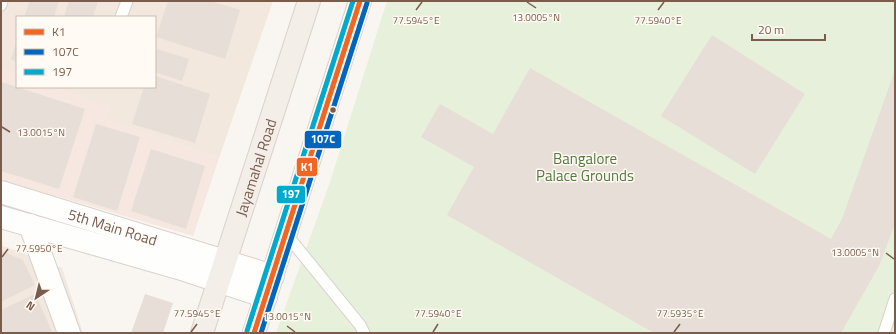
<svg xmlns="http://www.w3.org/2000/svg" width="896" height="334" font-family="'Titillium Web',sans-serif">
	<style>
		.residential { fill: #f2e8de }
		.commercial { fill: #f6e8e1 }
		.green { fill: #e7f0db }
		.building { fill: #e6ded7 }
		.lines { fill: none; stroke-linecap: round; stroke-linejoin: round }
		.lane-casing { stroke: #d7d1cb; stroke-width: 13 }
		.street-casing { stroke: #d7d1cb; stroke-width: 24 }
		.secondary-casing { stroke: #d9d2cb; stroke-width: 24 }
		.primary-casing { stroke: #dad1cc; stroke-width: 24 }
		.lane { stroke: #fefefd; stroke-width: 11 }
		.street { stroke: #fefefd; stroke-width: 22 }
		.secondary { stroke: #fefefd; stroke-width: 22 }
		.primary { stroke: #f3eee8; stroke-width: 22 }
		.bus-1-casing { stroke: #fffaf3; stroke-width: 8 }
		.bus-2-casing { stroke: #fffaf3; stroke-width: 8 }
		.bus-3-casing { stroke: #fffaf3; stroke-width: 8 }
		.bus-1 { stroke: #f26522; stroke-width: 5 }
		.bus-2 { stroke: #0065bd; stroke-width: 5 }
		.bus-3 { stroke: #00a9ce; stroke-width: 5 }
		.ticks { fill: none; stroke: #7a5c4d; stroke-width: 1.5 }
		.bus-dot { fill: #7a5c4d; stroke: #fffaf3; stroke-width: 1.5 }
		.labels { text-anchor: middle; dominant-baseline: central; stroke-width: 3; stroke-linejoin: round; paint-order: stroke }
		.park-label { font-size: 15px; fill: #537a41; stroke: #fffaf3 }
		.street-label { font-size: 15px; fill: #7a5c4d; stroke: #fffaf3 }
		.ticks-label { font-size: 10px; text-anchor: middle; fill: #7a5c4d; stroke: #fffaf3; stroke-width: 3; stroke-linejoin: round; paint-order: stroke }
		.line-badge { stroke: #fffaf3; stroke-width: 1.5 }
		.badge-label { font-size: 11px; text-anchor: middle; font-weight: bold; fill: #fff }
	</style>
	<rect width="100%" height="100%" fill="#f9f5f0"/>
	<path class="residential" d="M1,1H273L219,158L105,119L109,107L53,87H155V17H17V75L1,69Z
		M1,245L62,268L83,333H1Z"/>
	<path class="commercial" d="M1,69L17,75V87H53L110,107L106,119L219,158L193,236L1,180Z"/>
	<path class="green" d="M387,1H895V333H276L330,182Z"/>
	<path class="building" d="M30,1H59L54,17H24Z
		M69,1H98L93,17H64Z
		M168,1H210L240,10L225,59L156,37Z
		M712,35L805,94L755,174L661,116Z
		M17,41V62L11,59Z
		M157,49L189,59L182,81L155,72V55Z
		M530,68L831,239L842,219L895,70V224L879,266L841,333H654L447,215L474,167L421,137L440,104L493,134Z
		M155,76L210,94L195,143L132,124L144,87H155Z
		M1,82L85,109L59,189L1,171Z
		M96,124L140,137L117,211L73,197Z
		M151,149L205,166L186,229L131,211Z
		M1,251L23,260L35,285L1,302Z
		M35,294L52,331L48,333H4L1,326V310Z
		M145,294L173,303L163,333H131Z"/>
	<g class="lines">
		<g class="lane-casing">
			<path id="lane" d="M1,5L2,1
				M121,17L127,1
				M286,234L360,325L364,333
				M884,333L895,299"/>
		</g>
		<g class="street-casing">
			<path id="street" d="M30,225L69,333"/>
		</g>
		<g class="secondary-casing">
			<g id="secondary">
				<path id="s1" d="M1,192L273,276"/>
				<path d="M1,217L185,270L266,297"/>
			</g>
		</g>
		<g class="primary-casing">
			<g id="primary">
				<path id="s2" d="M202,333L309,1"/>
				<path d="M254,333L360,1"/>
			</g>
		</g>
		<use href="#lane" class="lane"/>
		<use href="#street" class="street"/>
		<use href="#secondary" class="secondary"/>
		<use href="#primary" class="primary"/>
		<g class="bus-1-casing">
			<path id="bus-1" d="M254,333L360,1"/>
		</g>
		<g class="bus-2-casing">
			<path id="bus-2" d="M261,333L367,3"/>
		</g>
		<g class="bus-3-casing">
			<path id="bus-3" d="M247,331L353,1"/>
		</g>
		<use href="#bus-1" class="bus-1"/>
		<use href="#bus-2" class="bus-2"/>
		<use href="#bus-3" class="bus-3"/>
	</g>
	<path class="ticks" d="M527,2L536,8M416,10L422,2M658,10L664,2M2,127L10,132M886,253L894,259M2,257L8,249M287,326L295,332M191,332L197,324M433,332L438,324M674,332L680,324"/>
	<circle class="bus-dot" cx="333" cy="110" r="3.5"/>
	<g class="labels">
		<g class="park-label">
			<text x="585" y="158">Bangalore<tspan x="585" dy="17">Palace Grounds</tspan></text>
		</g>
		<g class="street-label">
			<text stroke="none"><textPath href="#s2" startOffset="174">Jayamahal Road</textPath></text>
			<text stroke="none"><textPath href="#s1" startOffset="117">5th Main Road</textPath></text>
		</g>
	</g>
	<g class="ticks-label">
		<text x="536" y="21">13.0005°N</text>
		<text x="416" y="24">77.5945°E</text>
		<text x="658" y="24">77.5940°E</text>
		<text x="41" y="136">13.0015°N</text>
		<text x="39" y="252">77.5950°E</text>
		<text x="855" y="256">13.0005°N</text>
		<text x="197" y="317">77.5945°E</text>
		<text x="438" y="317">77.5940°E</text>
		<text x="680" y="317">77.5935°E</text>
		<text x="287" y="320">13.0015°N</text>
	</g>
	<g class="line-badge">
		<rect x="304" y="130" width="38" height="19" rx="4" fill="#0065bd"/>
		<rect x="296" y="157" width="22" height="20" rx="4" fill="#f26522"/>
		<rect x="276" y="185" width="30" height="19" rx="4" fill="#00a9ce"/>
	</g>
	<g class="badge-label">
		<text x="323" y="143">107C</text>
		<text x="307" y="171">K1</text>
		<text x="291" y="198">197</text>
	</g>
	<rect width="896" height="334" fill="none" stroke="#7a5c4d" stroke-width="4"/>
	<rect x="16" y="16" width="140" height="72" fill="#fffaf3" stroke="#cabbb1"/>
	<rect x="24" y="29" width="20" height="6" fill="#f26522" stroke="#cabbb1"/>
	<text x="52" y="36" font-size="12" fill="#7a5c4d">K1</text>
	<rect x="24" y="49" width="20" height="6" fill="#0065bd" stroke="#cabbb1"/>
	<text x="52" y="56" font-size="12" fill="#7a5c4d">107C</text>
	<rect x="24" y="69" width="20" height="6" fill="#00a9ce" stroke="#cabbb1"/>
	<text x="52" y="76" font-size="12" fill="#7a5c4d">197</text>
	<g transform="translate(36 298) rotate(215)" stroke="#fffaf3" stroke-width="3" paint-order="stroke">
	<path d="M0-3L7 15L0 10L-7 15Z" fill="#7a5c4d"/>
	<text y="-6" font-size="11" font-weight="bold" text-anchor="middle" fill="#7a5c4d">N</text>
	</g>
	<path d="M752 34v6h73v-6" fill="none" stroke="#7a5c4d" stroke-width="2"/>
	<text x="758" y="34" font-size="12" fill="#7a5c4d" stroke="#fffaf3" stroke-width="3" paint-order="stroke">20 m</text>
</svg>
